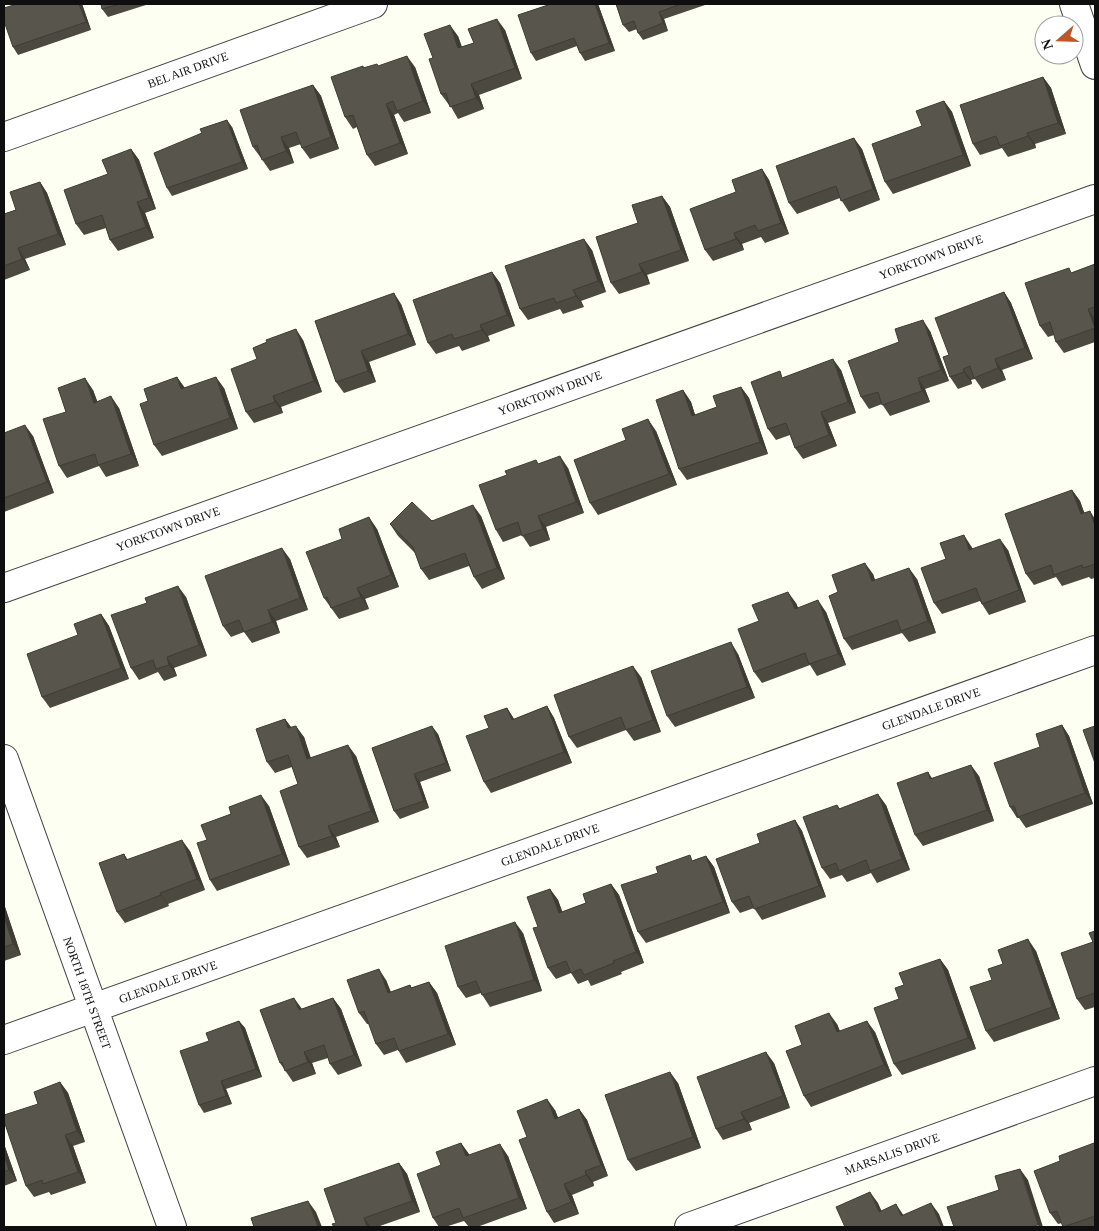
<svg xmlns="http://www.w3.org/2000/svg" width="1099" height="1231" font-family="Georgia,serif">
	<style>
		.lines { fill: none; stroke-linecap: round; stroke-linejoin: round }
		.minor-casing { stroke: #424242; stroke-width: 30 }
		.minor { stroke: #fff; stroke-width: 28 }
		.wall { fill: #4c4941 }
		.shaded-wall { fill: #3e3c35 }
		.building { fill: #58554c; stroke: #3e3c35 }
		.labels { text-anchor: middle; dominant-baseline: central; stroke-width: 5; stroke-linejoin: round; paint-order: stroke }
		.street-label { font-size: 12px; fill: #0f0f0f; stroke: #fff }
	</style>
	<rect width="100%" height="100%" fill="#fdfff2"/>
	<g class="lines">
		<g class="minor-casing">
			<path id="minor" d="M1074,4L1095,65
				M4,137L373,4
				M4,588L1095,199
				M4,759L172,1227
				M4,1040L1095,650
				M689,1227L1095,1081"/>
		</g>
		<use href="#minor" class="minor"/>
	</g>
	<path class="wall" d="M17,4H82L91,30L18,55L13,47Z
		M101,4H149L108,17L102,9Z
		M551,4H598L615,51L585,61L580,53L577,46L536,61L531,53Z
		M616,4H705V5L664,19L668,31L643,40L638,33L637,29L629,32L623,25Z
		M505,30L522,79L479,95L484,109L458,119L450,105H449L441,94L433,58L458,36L462,47L474,43Z
		M363,66L364,68L379,66L415,67L431,113L404,122L398,113L394,115L408,154L375,166L367,155L357,127L353,129L345,117Z
		M1043,77L1051,88L1066,134L1035,144L1036,148L1008,157L1002,148L980,155L973,144Z
		M313,85L321,96L339,149L310,159L302,148L301,144L289,148L294,163L270,171L261,158L253,147Z
		M944,101L952,112L971,166L893,194L885,182L922,126Z
		M232,127L248,169L172,196L167,188L202,133Z
		M131,149L139,160L156,209L145,213L154,238L118,251L110,240L106,228L84,235L76,224L108,174Z
		M862,149L880,200L849,212L840,198L797,214L789,203Z
		M762,169L769,180L789,234L765,243L761,237L742,244L744,250L713,261L705,250L736,192Z
		M40,182L47,193L66,245L25,259L30,270L4,280V214L16,210Z
		M662,196L670,207L689,261L647,275L650,284L619,294L611,283L638,223Z
		M592,250L606,292L581,301L584,307L563,314L560,309L528,320L520,309Z
		M1095,264V342L1064,353L1056,342L1054,335L1048,337L1040,326L1072,273Z
		M492,272L500,283L515,326L488,336L490,341L462,351L459,346L436,354L428,343Z
		M1004,292L1011,303L1033,359L1002,370L1006,380L982,389L975,379L971,380L972,384L958,389L950,377L949,355Z
		M401,304L416,345L369,362L376,382L344,393L336,382L315,321Z
		M930,331L949,381L925,389L930,402L890,416L882,404L869,409L861,397Z
		M303,340L322,392L281,407L283,413L254,423L246,412L257,359Z
		M841,370L856,413L828,423L837,446L803,459L795,448L790,435L776,440L768,429L784,377Z
		M177,377L184,388H224L238,429L162,456L154,445L148,401Z
		M741,387L749,398L768,454L687,480L679,469L683,390L691,402L695,415L717,407Z
		M93,390L97,401L119,408L139,466L106,477L99,466L67,478L59,466L66,412Z
		M656,431L677,485L598,515L590,503L626,440Z
		M4,433L33,436L54,493L4,512Z
		M539,464L568,468L584,513L546,527L550,540L530,547L522,535L503,542L496,530Z
		M1072,490L1080,501L1084,513L1095,519V578L1091,579L1089,577L1062,586L1056,577L1034,585L1026,574Z
		M481,516L505,579L482,589L474,577L469,566L429,580L421,569L415,553L398,536L390,524Z
		M377,529L399,587L365,599L369,609L339,619L324,598Z
		M971,546L973,549L1008,550L1026,602L989,615L982,604L980,601L942,614L934,603L946,559Z
		M290,559L308,610L276,621L280,633L252,643L244,632L231,637L223,626Z
		M873,574L875,580L917,579L936,633L909,642L902,633L852,650L844,639L838,592Z
		M186,597L207,656L174,668L177,676L164,681L158,672L139,680L131,668Z
		M796,603L798,608L826,612L846,665L817,676L810,665L762,683L754,672L759,621Z
		M101,614L109,626L129,679L50,708L42,697L78,635Z
		M738,654L755,698L675,727L667,716Z
		M641,677L661,732L634,741L626,730L577,748L569,737Z
		M547,706L554,718L572,763L491,793L484,782L489,728L507,708L514,719Z
		M285,719L291,727L304,737L310,758L356,756L379,822L336,837L340,847L307,858L299,847L298,784L292,767L275,773L267,762Z
		M1062,725L1069,736L1093,804L1026,828L1019,818H1017L1010,807L1040,747Z
		M438,734L451,771L420,782L429,808L400,819L394,811L372,748Z
		M928,772L932,778L979,776L994,821L923,846L915,835Z
		M837,805L840,809L886,805L910,870L877,883L871,873L847,882L842,875L830,879L822,868Z
		M269,806L290,865L217,891L210,880L207,840L231,814Z
		M795,820L802,831L826,897L762,920L754,908L740,913L732,902L760,843Z
		M190,851L205,890L168,904L169,906L125,923L117,912L124,854L128,860Z
		M706,856L714,867L730,913L646,943L638,932L694,860Z
		M611,884L619,895L644,963L621,972L622,974L591,986L588,980L578,984L571,973L556,979L548,968L538,927L550,889L558,900L562,912L586,903Z
		M4,904L21,955L4,961Z
		M1095,931V1007L1085,1010L1077,999Z
		M523,933L542,991L490,1007L481,993L466,998L458,987Z
		M1036,951L1060,1019L994,1042L986,1031L992,980Z
		M940,959L948,970L976,1049L902,1075L894,1064L899,999L904,985Z
		M386,980L391,992L410,985L412,988L429,982L437,993L456,1045L406,1063L398,1050L384,1055L376,1044L369,1024H367L359,1013Z
		M333,998L341,1009L362,1066L338,1075L330,1064L328,1058L312,1063L316,1074L293,1082L280,1063L302,1009Z
		M239,1021L245,1028L262,1077L226,1089L232,1104L204,1113L199,1105L209,1041Z
		M837,1024L840,1031L875,1032L892,1076L811,1107L804,1096L802,1045Z
		M774,1063L790,1108L749,1123L752,1130L723,1140L716,1129Z
		M60,1082L68,1093L85,1142L73,1146L86,1183L51,1195L49,1192L34,1197L26,1186L38,1104Z
		M678,1083L701,1148L636,1171L628,1160Z
		M579,1109L587,1120L608,1176L593,1182L594,1186L572,1195L579,1214L554,1223L547,1212L527,1137L555,1110L558,1118Z
		M461,1143L469,1155L508,1156L527,1209L477,1227H469L464,1221L445,1227H439L433,1218L441,1165Z
		M1094,1143L1095,1145V1227H1063L1062,1223L1058,1224L1050,1213L1060,1161Z
		M4,1144L17,1181L4,1186Z
		M399,1163L407,1174L420,1212L377,1227H334L336,1223Z"/>
	<path class="shaded-wall" d="M79,4H82L91,30L86,22Z
		M595,4H598L615,51L609,43Z
		M659,12L664,19L668,31L663,23Z
		M497,19L505,30L522,79L515,68Z
		M450,25L458,36L466,60L458,48Z
		M407,56L415,67L431,113L423,101Z
		M1043,77L1051,88L1066,134L1058,123Z
		M471,84L479,95L484,109L476,98Z
		M313,85L321,96L339,149L331,137Z
		M944,101L952,112L971,166L963,155Z
		M386,104L394,115L408,154L400,143Z
		M227,120L232,127L248,169L242,162Z
		M1027,133L1035,144L1036,148L1028,136Z
		M281,137L289,148L294,163L286,151Z
		M854,138L862,149L880,200L873,189Z
		M131,149L139,160L156,209L149,198Z
		M762,169L769,180L789,234L781,223Z
		M40,182L47,193L66,245L58,234Z
		M662,196L670,207L689,261L681,250Z
		M137,202L145,213L154,238L146,227Z
		M734,233L742,244L744,250L736,239Z
		M584,239L592,250L606,292L598,281Z
		M18,248L25,259L30,270L22,259Z
		M639,264L647,275L650,284L642,272Z
		M492,272L500,283L515,326L507,315Z
		M573,290L581,301L584,307L576,296Z
		M1004,292L1011,303L1033,359L1025,348Z
		M394,293L401,304L416,345L408,334Z
		M1088,309L1095,319V328Z
		M923,320L930,331L949,381L941,370Z
		M480,325L488,336L490,341L482,330Z
		M296,329L303,340L322,392L314,381Z
		M361,351L369,362L376,382L368,371Z
		M833,359L841,370L856,413L848,402Z
		M995,359L1002,370L1006,380L998,368Z
		M963,369L971,380L972,384L964,372Z
		M177,377L185,388L181,389Z
		M216,377L224,388L238,429L230,418Z
		M85,378L93,390L102,414L94,403Z
		M918,378L925,389L930,402L922,391Z
		M741,387L749,398L768,454L760,442Z
		M683,390L691,402L699,427L692,416Z
		M111,396L119,408L139,466L131,454Z
		M273,396L281,407L283,413L275,402Z
		M821,412L828,423L837,446L829,435Z
		M648,419L656,431L677,485L669,474Z
		M25,425L33,436L54,493L47,482Z
		M560,456L568,468L584,513L576,502Z
		M1072,490L1080,501L1089,525L1081,514Z
		M473,505L481,516L505,579L497,568Z
		M1090,511L1095,519V526Z
		M538,516L546,527L550,540L543,529Z
		M369,517L377,529L399,587L391,575Z
		M964,535L971,546L977,562L969,550Z
		M1000,539L1008,550L1026,602L1019,590Z
		M282,548L290,559L308,610L300,598Z
		M865,563L873,574L879,592L872,581Z
		M909,568L917,579L936,633L928,621Z
		M178,586L186,597L207,656L199,645Z
		M357,588L365,599L369,609L361,597Z
		M788,592L796,603L803,620L795,609Z
		M818,600L826,612L846,665L838,654Z
		M268,610L276,621L280,633L272,622Z
		M101,614L109,626L129,679L121,668Z
		M731,642L738,654L755,698L747,687Z
		M167,657L174,668L177,676L169,665Z
		M633,666L641,677L661,732L653,720Z
		M547,706L554,718L572,763L564,752Z
		M507,708L514,719L512,720Z
		M285,719L293,730L288,728Z
		M1062,725L1069,736L1093,804L1085,793Z
		M296,726L304,737L315,770L307,759Z
		M432,726L438,734L451,771L446,763Z
		M348,745L356,756L379,822L371,811Z
		M971,765L979,776L994,821L987,810Z
		M414,774L420,782L429,808L424,801Z
		M878,794L886,805L910,870L902,859Z
		M261,795L269,806L290,865L282,854Z
		M795,820L802,831L826,897L819,886Z
		M328,826L336,837L340,847L332,836Z
		M182,840L190,851L205,890L197,879Z
		M706,856L714,867L730,913L723,902Z
		M611,884L619,895L644,963L636,952Z
		M550,889L558,900L567,924L559,913Z
		M160,893L168,904L169,906L161,895Z
		M4,904L21,955L13,944L4,916Z
		M515,922L523,933L542,991L534,980Z
		M1028,939L1036,951L1060,1019L1052,1007Z
		M940,959L948,970L976,1049L968,1038Z
		M379,969L386,980L395,1004L388,993Z
		M429,982L437,993L456,1045L448,1034Z
		M294,998L302,1009L299,1010Z
		M333,998L341,1009L362,1066L354,1055Z
		M829,1013L837,1024L844,1043L837,1032Z
		M239,1021L245,1028L262,1077L256,1069Z
		M867,1021L875,1032L892,1076L884,1065Z
		M304,1052L312,1063L316,1074L308,1062Z
		M766,1052L774,1063L790,1108L783,1096Z
		M670,1072L678,1083L701,1148L693,1137Z
		M221,1081L226,1089L232,1104L226,1096Z
		M60,1082L68,1093L85,1142L77,1131Z
		M547,1099L555,1110L563,1130L555,1119Z
		M579,1109L587,1120L608,1176L601,1165Z
		M741,1112L749,1123L752,1130L744,1119Z
		M65,1135L73,1146L86,1183L78,1172Z
		M461,1143L469,1154L473,1168L466,1156Z
		M4,1144L17,1181L9,1170L4,1155Z
		M500,1144L508,1156L527,1209L519,1198Z
		M399,1163L407,1174L420,1212L412,1201Z
		M1020,1169L1028,1180L1043,1227H1039L1038,1225Z
		M585,1171L593,1182L594,1186L586,1175Z
		M564,1184L572,1195L579,1214L571,1202Z
		M870,1192L878,1203L887,1223L879,1212Z
		M308,1201L316,1212L322,1227H318Z
		M931,1203L939,1214L944,1227H941Z
		M896,1204L904,1216H901Z
		M364,1218L371,1227H367Z"/>
	<path class="building" d="M17,4H79L86,22L13,47L4,21V8Z
		M101,4H120L102,9Z
		M551,4H595L609,43L580,53L574,38L531,53L518,15Z
		M616,4H681L659,12L663,23L638,33L634,21L623,25Z
		M497,19L515,68L471,84L476,98L450,107L446,93L441,94L429,59L433,58L424,34L450,25L458,48L474,43L468,29Z
		M407,56L423,101L397,111L393,101L386,104L400,143L367,155L353,115L345,117L331,77L363,66V68L377,64L378,66Z
		M1043,77L1058,123L1027,133L1028,136L1000,146L996,136L973,144L960,105Z
		M313,85L331,137L302,148L296,132L281,137L286,151L262,160L257,145L253,147L240,110Z
		M944,101L963,155L885,182L872,144L922,126L916,111Z
		M227,120L242,162L167,188L154,153L202,133L200,129Z
		M854,138L873,189L841,201L836,186L789,203L776,166Z
		M131,149L149,198L137,202L146,227L110,240L102,215L76,224L64,190L108,174L102,160Z
		M762,169L781,223L758,231L755,225L734,233L736,239L705,250L690,209L736,192L732,180Z
		M40,182L58,234L18,248L22,259L4,266V214L16,210L10,192Z
		M662,196L681,250L639,264L642,272L611,283L596,237L638,223L632,205Z
		M584,239L598,281L573,290L576,296L556,303L554,298L520,309L505,266Z
		M1095,264V307L1088,309L1095,328L1056,342L1050,322L1040,326L1025,283L1069,268L1071,273Z
		M492,272L507,315L480,325L482,330L454,339L452,334L428,343L413,300Z
		M1004,292L1025,348L995,359L998,368L974,378L970,366L963,369L964,372L950,377L943,357L949,355L935,318Z
		M394,293L408,334L361,351L368,371L336,382L315,321Z
		M923,320L941,370L918,378L922,391L882,405L878,392L861,397L848,361L899,342L895,329Z
		M296,329L314,381L273,396L275,402L246,412L231,369L257,359L253,348L267,342L266,340Z
		M833,359L848,402L821,412L829,435L795,448L786,423L768,429L751,382L780,371L782,378Z
		M177,377L181,389L216,377L230,418L154,445L140,404L148,401L144,389Z
		M85,378L94,403L111,396L131,454L98,465L95,454L59,466L43,419L66,412L58,388Z
		M741,387L760,442L679,469L656,400L683,390L692,416L717,407L713,396Z
		M648,419L669,474L590,503L574,460L626,440L622,429Z
		M25,425L47,482L4,498V433Z
		M560,456L576,502L538,516L543,529L522,536L518,522L496,530L479,485L507,475L505,471L536,460L538,464Z
		M1072,490L1081,514L1090,511L1095,526V564L1083,568L1082,565L1054,575L1051,565L1026,574L1005,514Z
		M412,502L432,521L473,505L497,568L474,577L465,553L421,569L413,547L390,524Z
		M369,517L391,575L357,588L361,597L331,608L327,597L324,598L306,552L342,539L339,529Z
		M964,535L969,550L1000,539L1019,590L982,604L976,588L934,603L921,568L946,559L940,543Z
		M282,548L300,598L268,610L272,622L244,632L239,620L223,626L205,576Z
		M865,563L872,581L909,568L928,621L901,631L897,620L844,639L829,596L838,592L832,575Z
		M178,586L199,645L167,657L169,665L156,669L153,660L131,668L111,615L147,603L145,598Z
		M788,592L795,609L818,600L838,654L809,664L805,653L754,672L738,629L759,621L752,605Z
		M101,614L121,668L42,697L27,654L78,635L74,624Z
		M731,642L747,687L667,716L651,671Z
		M633,666L653,720L626,730L621,717L569,737L554,695Z
		M547,706L564,752L484,782L466,736L489,728L484,716L507,708L512,720Z
		M285,719L288,728L296,726L307,759L348,745L371,811L328,826L332,836L299,847L280,791L298,784L288,755L267,762L256,729Z
		M1062,725L1085,793L1018,817L1014,806L1010,807L994,763L1040,747L1036,734Z
		M432,726L446,763L414,774L424,801L394,811L372,748Z
		M1095,726V763L1083,730Z
		M971,765L987,810L915,835L897,783L928,772L930,779Z
		M878,794L902,859L870,871L866,860L839,871L836,863L822,868L803,817L837,805L839,809Z
		M261,795L282,854L210,880L197,843L207,840L201,825L231,814L229,807Z
		M795,820L819,886L754,909L749,896L732,902L716,859L760,843L757,834Z
		M182,840L197,879L160,893L161,895L117,912L99,863L124,854L126,860Z
		M690,855L692,861L706,856L723,902L638,932L621,885L658,873L656,867Z
		M611,884L636,952L613,961L614,963L584,975L581,969L571,973L566,961L548,968L533,928L538,927L527,897L550,889L559,913L586,903L583,894Z
		M4,916L13,944L4,947Z
		M515,922L534,980L482,995L476,981L458,987L445,946Z
		M1095,931V993L1077,999L1061,953L1093,942L1089,933Z
		M1028,939L1052,1007L986,1031L970,987L992,980L988,969L1003,964L998,950Z
		M940,959L968,1038L894,1064L874,1008L899,999L895,988L904,985L899,973Z
		M379,969L388,993L410,985L411,988L429,982L448,1034L399,1051L394,1038L376,1044L364,1011L359,1013L347,980Z
		M294,998L299,1010L333,998L354,1055L330,1064L324,1045L304,1052L308,1062L285,1071L282,1062L280,1063L260,1010Z
		M829,1013L837,1032L867,1021L884,1065L804,1096L786,1051L802,1045L795,1026Z
		M239,1021L256,1069L221,1081L226,1096L199,1105L180,1051L209,1041L206,1033Z
		M766,1052L783,1096L741,1112L744,1119L716,1129L697,1077Z
		M670,1072L693,1137L628,1160L605,1095Z
		M60,1082L77,1131L65,1135L78,1172L43,1184L42,1180L26,1186L4,1121V1115L38,1104L34,1092Z
		M547,1099L555,1119L579,1109L601,1165L585,1171L586,1175L564,1184L571,1202L547,1212L519,1140L527,1137L517,1111Z
		M461,1143L466,1156L500,1144L519,1198L463,1218L459,1208L433,1218L417,1174L441,1165L436,1152Z
		M1094,1143L1095,1147V1216L1063,1227L1057,1211L1050,1213L1034,1171L1060,1161L1059,1156Z
		M4,1155L9,1170L4,1172Z
		M399,1163L412,1201L364,1218L367,1227H334L332,1224L336,1223L324,1189Z
		M1020,1169L1038,1225L1031,1227H954L947,1207L999,1190L995,1176Z
		M870,1192L879,1212L896,1204L901,1216L931,1203L941,1227H845L836,1207Z
		M308,1201L318,1227H254L251,1218Z"/>
	<g class="labels">
		<g class="street-label">
			<text transform="translate(188 70) rotate(-20)">BEL AIR DRIVE</text>
			<text transform="translate(931 257) rotate(-20)">YORKTOWN DRIVE</text>
			<text transform="translate(550 393) rotate(-20)">YORKTOWN DRIVE</text>
			<text transform="translate(168 529) rotate(-20)">YORKTOWN DRIVE</text>
			<text transform="translate(931 709) rotate(-20)">GLENDALE DRIVE</text>
			<text transform="translate(550 845) rotate(-20)">GLENDALE DRIVE</text>
			<text transform="translate(168 982) rotate(-20)">GLENDALE DRIVE</text>
			<text transform="translate(87 993) rotate(70)">NORTH 18TH STREET</text>
			<text transform="translate(892 1154) rotate(-20)">MARSALIS DRIVE</text>
		</g>
	</g>
	<rect width="1099" height="1231" fill="none" stroke="#0f0f0f" stroke-width="10"/>
	<g transform="translate(1059 40) rotate(250)"><circle r="24" fill="#ffffff" stroke="#9f9f9f"/>
	<path d="M0-4L9 19L0 12L-9 19Z" fill="#c05526"/>
	<text y="-8" font-size="14" font-weight="bold" text-anchor="middle" fill="#0f0f0f">N</text>
	</g>
</svg>
